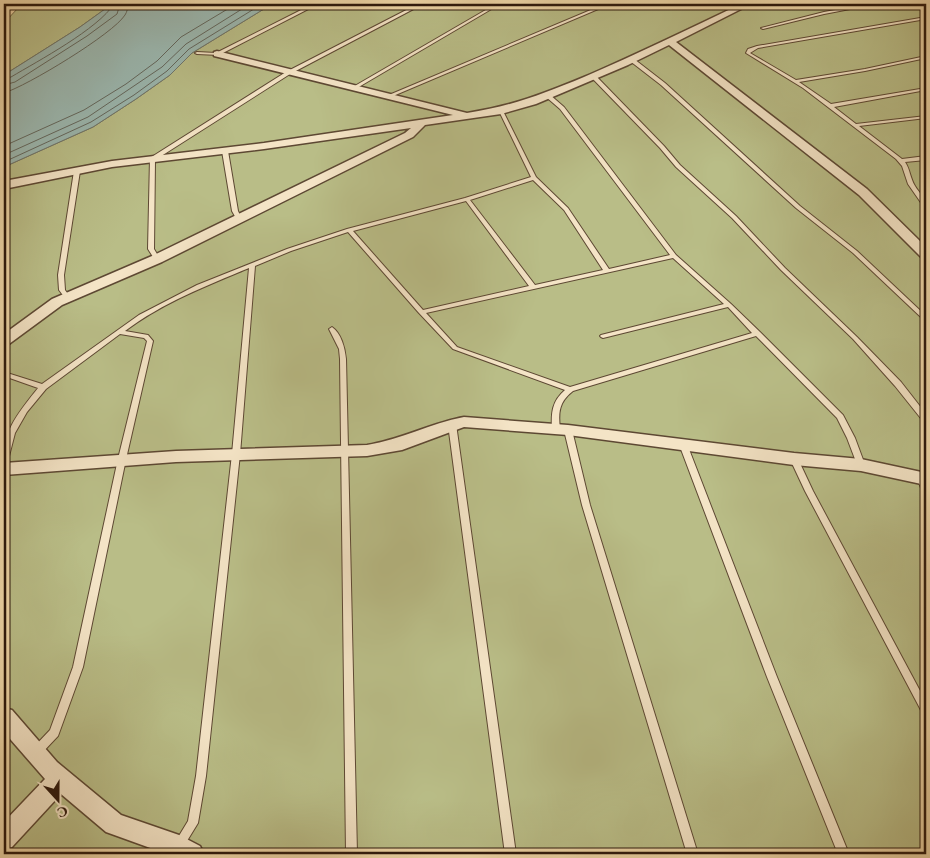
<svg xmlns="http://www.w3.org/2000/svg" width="930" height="858" font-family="'EB Garamond',serif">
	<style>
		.green { fill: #b9bd87; stroke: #736a4a }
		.water { fill: #9bb7af; stroke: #6f776e }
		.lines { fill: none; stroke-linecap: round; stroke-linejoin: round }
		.shore { stroke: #64685e; stroke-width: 1 }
		.lane-casing { stroke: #5d4833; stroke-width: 2 }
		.street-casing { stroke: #5d4833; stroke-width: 3 }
		.lane { fill: #f4e4c6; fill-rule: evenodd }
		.street { fill: #f4e4c6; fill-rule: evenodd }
	</style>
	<rect width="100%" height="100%" fill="#eed6a7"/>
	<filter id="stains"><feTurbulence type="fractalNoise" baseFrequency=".004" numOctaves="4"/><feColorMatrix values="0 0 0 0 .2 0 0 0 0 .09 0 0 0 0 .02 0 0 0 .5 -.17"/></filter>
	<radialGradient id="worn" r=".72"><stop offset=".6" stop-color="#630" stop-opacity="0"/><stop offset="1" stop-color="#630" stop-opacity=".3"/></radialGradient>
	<path class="green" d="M30,4H112L80,27L4,75V23L19,7Z
		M272,4H926V854H4V167L93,127L136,99L170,75L192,53Z"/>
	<path class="water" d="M112,4H272L192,53L170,75L136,99L93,127L4,167V75L80,27Z"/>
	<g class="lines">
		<path class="shore" d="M4,79L11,77C38,61 98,29 114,4
			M4,85L15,82L87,36L117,14L120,4
			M4,93C27,86 113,34 125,15C127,12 128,8 128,4
			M4,146L84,110L126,84L157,61L181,37L236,4
			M4,155L88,117L162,67L186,44L250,4
			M4,162L91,122L134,95L167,71L189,49L262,4"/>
		<g class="lane-casing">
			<path id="lane" d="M313,4H318L219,55L197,54L195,53L197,52L216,53Z
				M418,4H423L290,74L155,160L154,249L160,259L157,261L155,260L148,249L150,158L286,72Z
				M496,4H500L357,88L353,87Z
				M605,4H610L393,96L389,95Z
				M869,4H876L824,14L763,29L761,28L824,12Z
				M926,17V19L758,48L750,53L796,80L865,69L926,56V58L865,71L799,82L831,104L926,88V90L834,107L856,124L926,116V118L859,126L902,159L926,156V160L905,162C910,169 910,178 915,186C919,193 927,199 926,208L924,207L908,184L902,166L896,159L803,88L746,53L748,49L757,46Z
				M630,59H634L665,83L800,206L857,251L926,316V321L924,320L853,253L796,208L661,85L630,61Z
				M591,75H595L664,146L680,165L736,216L785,268L857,337L901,382L926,414V421H923L895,386L853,339L781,270L732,218L676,167L660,148L591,77Z
				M545,94H549L564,107L676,255L731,304L760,332L843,415L855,438L865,465L861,468L858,467L847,438L837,418L756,336L573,391C559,402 558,412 560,429L556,432L552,429C551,413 552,401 565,390L453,349L419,313L348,232L291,251L255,266L240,454L206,776L198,823L179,854H168L188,821L196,776L232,454L249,268C206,286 162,303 125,331L148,335L153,341L126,459L83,667L58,736L40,755L36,757L32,755L31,752L32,749L50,730L73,667L118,459L147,341L144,338L120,334L46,389L27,412L15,433L8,460L4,463C2,431 19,412 38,388L4,376V372L42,384L139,315L197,285L287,249L347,229L465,198L531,177L499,111L501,110L503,111L536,177L568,208L609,269L670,255L560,109L545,96ZM533,180L564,210L603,270L535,285L470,200ZM466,201L529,286L423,310L353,231ZM673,258L724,304L601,335L600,336L601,337L603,338L728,307L752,333L570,387L457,347L426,313Z
				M225,149L228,151L238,211L242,219L239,221L237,220L232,211L222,151Z
				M77,169L80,171L64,275L65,290L70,297L67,299L65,298L59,290L58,275L74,171Z
				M332,327C341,333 345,348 346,359L357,854H346L340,359L339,349L329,329Z
				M449,422H455L456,424L516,854H505L448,424Z
				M568,427L572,430L590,505L698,854H687L582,505L564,430Z
				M683,441L687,444L777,677L849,854H838L767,677L679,444Z
				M794,456L798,459L813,491L926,702V715L923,714L805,491L790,459Z
				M921,475L924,476L926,481V494L923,493L917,478L918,476Z"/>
		</g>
		<g class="street-casing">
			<path id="street" d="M741,4H751L676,42L867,189L926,247V258L921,257L859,195L669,45L628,65L536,104L501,114L425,125L413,137L162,262L62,305L9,344L4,345V334L52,299L152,256L405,133L411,128L264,149L112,167L4,189V181L112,161L264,143L453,115L214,56V52L217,51L467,113C512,106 543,94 584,77C637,54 689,29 741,4Z
				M464,417L568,425L794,453L861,459L926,473V485L861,471L794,465L568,435L464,427L402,450L367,456L176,462L4,475V463L176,451L367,445C401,440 430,423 464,417Z
				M4,708L12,710L57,762L121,815L179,835L200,846L204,854H167L106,832L61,794L12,847L4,850V822L45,779L4,732Z"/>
		</g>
		<use href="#lane" class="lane"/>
		<use href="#street" class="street"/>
	</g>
	<rect width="930" height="858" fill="none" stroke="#eed6a7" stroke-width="20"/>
	<rect x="5" y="5" width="920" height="848" fill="none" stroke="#2d180c" stroke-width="2.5"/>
	<rect x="10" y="10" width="910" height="838" fill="none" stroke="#2d180c"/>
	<g transform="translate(58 800) rotate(159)" stroke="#f4e4c6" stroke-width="4" paint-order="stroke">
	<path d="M0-4L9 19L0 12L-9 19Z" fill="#2d180c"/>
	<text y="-8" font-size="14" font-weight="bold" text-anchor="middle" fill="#2d180c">С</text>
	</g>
	<rect width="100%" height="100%" filter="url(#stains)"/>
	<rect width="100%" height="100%" fill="url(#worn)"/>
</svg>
